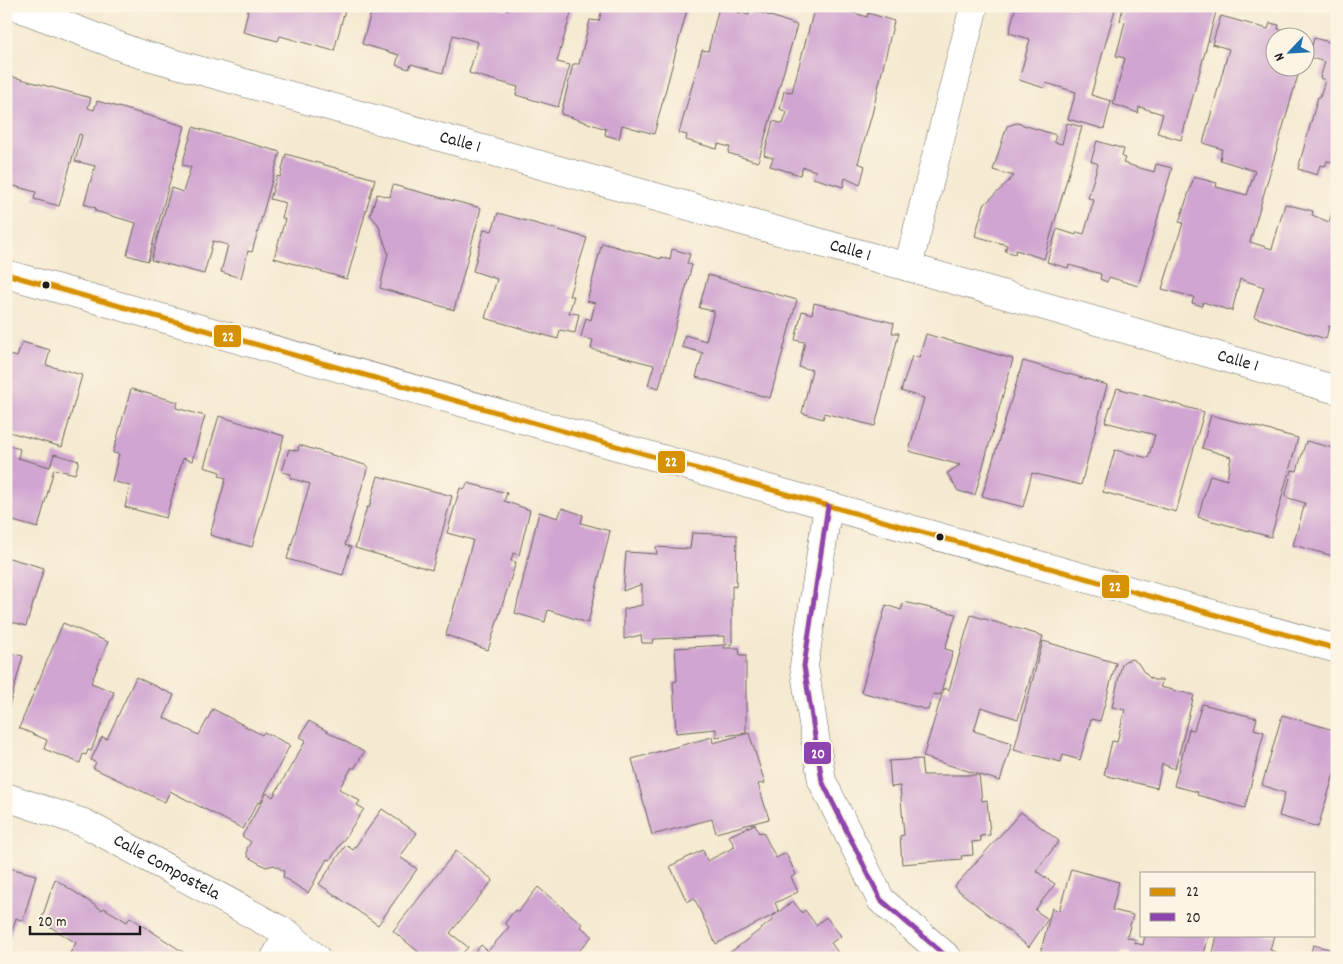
<svg xmlns="http://www.w3.org/2000/svg" width="1343" height="964" font-family="Dekko,sans-serif">
	<style>
		.building { fill: #d0a5d1 }
		.lines { fill: none; stroke-linecap: round; stroke-linejoin: round }
		.minor-casing { stroke: #68645b; stroke-width: 29 }
		.minor { stroke: #fff; stroke-width: 28 }
		.bus-1-casing { stroke: #fcf5e5; stroke-width: 9 }
		.bus-2-casing { stroke: #fcf5e5; stroke-width: 9 }
		.bus-1 { stroke: #d69104; stroke-width: 5 }
		.bus-2 { stroke: #8e44ad; stroke-width: 5 }
		.bus-dot { fill: #1c1c1c; stroke: #fcf5e5; stroke-width: 2 }
		.labels { text-anchor: middle; dominant-baseline: central; stroke-width: 5; stroke-linejoin: round; paint-order: stroke }
		.street-label { font-size: 18px; fill: #1c1c1c; stroke: #fcf5e5 }
		.line-badge { stroke: #fcf5e5; stroke-width: 2 }
		.badge-label { font-size: 14px; text-anchor: middle; font-weight: bold; fill: #fff }
	</style>
	<rect width="100%" height="100%" fill="#fcf5e5"/>
	<filter id="ink" filterUnits="userSpaceOnUse"><feTurbulence type="fractalNoise" baseFrequency=".02" numOctaves="2"/><feDisplacementMap in="SourceGraphic" scale="10" xChannelSelector="R" yChannelSelector="G"/><feConvolveMatrix kernelMatrix="1 2 1 2 8 2 1 2 1" color-interpolation-filters="sRGB"/></filter>
	<filter id="wash" filterUnits="userSpaceOnUse"><feTurbulence type="fractalNoise" baseFrequency=".0096" numOctaves="4" result="noise"/><feDisplacementMap in="SourceGraphic" scale="20" xChannelSelector="R" yChannelSelector="G"/><feGaussianBlur stdDeviation="1.12" result="paint"/><feColorMatrix in="noise" values="0 0 0 0 0 0 0 0 0 0 0 0 0 0 0 0 0 1.4 0 .05"/><feComposite in="paint" operator="in"/></filter>
	<g filter="url(#wash)">
		<rect width="100%" height="100%" fill="#f5ead1"/>
		<g id="blocks">
			<path class="building" d="M249,6H346L334,51L280,36L278,41L243,32Z
				M373,6H495L508,10L509,6H573L557,62L570,65L558,107L516,95L518,87L469,73L478,42L453,35L443,73L411,64L409,69L396,65L399,55L362,44Z
				M603,6H688L654,134L622,125L619,139L605,135L606,129L561,114L573,64H579L590,20L599,21Z
				M815,6H828L834,8V6H845V10L867,17L868,13L894,21L872,114L858,163L865,166L860,185L845,178L843,187L813,178L816,171L803,167L800,175L770,166L773,158L764,155L773,121L783,124L787,112L780,109L784,91L792,92Z
				M1016,6H1116L1091,95L1111,101L1104,129L1068,119L1076,92L1046,83L1044,88L1019,80L1030,39L1009,33Z
				M1123,6H1196L1216,12L1181,140L1157,133L1163,114L1139,107L1138,113L1113,104L1125,58L1116,56L1125,22L1120,21Z
				M719,7L749,15L750,9L797,25L758,162L728,153L730,147L718,144L717,149L686,140L687,135L679,133L702,50L708,51Z
				M1221,16L1268,29L1270,23L1279,25L1278,29L1305,37L1276,38V68H1300L1250,242L1272,249L1285,204L1313,211L1312,215L1329,222L1337,198V328L1329,326L1326,339L1254,317L1264,287L1240,279L1232,311L1203,302L1202,306L1192,303L1194,297L1162,289L1183,223L1179,222L1194,177L1217,183L1216,187L1247,195L1255,171L1220,160L1222,149L1203,143L1229,49L1212,44Z
				M1314,38L1337,44V163L1327,161L1325,166L1320,165L1317,175L1298,169L1318,97H1320L1325,80L1320,78L1325,62L1309,57Z
				M6,75L91,98L88,108L94,110L97,101L185,126L148,261L127,255L136,223L95,211L96,208L84,204L95,166L75,161L82,135L79,134L59,206L34,199L36,192L6,184Z
				M1017,123L1056,135L1054,142L1062,144L1067,123L1082,127L1044,259L1016,250L1015,254L1005,251L1007,245L975,236L984,205L1014,176L993,170L1007,126Z
				M193,127L280,152L252,252L248,251L241,278L221,272L228,245L213,241L204,274L151,260L171,188L183,192L191,167L182,165Z
				M1097,141L1124,149L1122,157L1125,158L1123,163L1154,172L1156,164L1172,168L1138,286L1109,277L1107,282L1100,279L1101,274L1069,265L1068,268L1047,262L1057,229L1076,235L1077,232L1084,234L1094,200L1088,198L1098,164L1091,161Z
				M286,154L375,179L347,279L274,258L285,219L282,218L286,203L270,199L277,176L280,177Z
				M393,185L481,208L454,310L380,288L388,253L378,224L370,215L377,194L390,197Z
				M498,213L587,238L569,296H574L569,313L579,314L575,333L560,330L558,339L485,318L497,279L473,271L484,229L492,231Z
				M602,243L661,259V257L670,260L672,249L690,254L687,264L692,265L659,388L648,385L654,365L591,349L593,340L581,337L586,318L591,320L595,303L587,301Z
				M708,275L797,300L770,398L696,377L703,353L682,347L685,335L706,341L714,311L699,308Z
				M814,303L894,323L892,333H899L875,426L824,413L823,419L802,413L812,370L799,367L805,342L795,340L802,311L812,314Z
				M926,334L1013,359L975,495L958,491L947,473L960,465L909,451L924,398L901,391L912,356L919,358Z
				M22,342L50,350L46,365L82,375L62,447L6,431V354L17,357Z
				M1023,361L1107,385L1081,485L1032,473L1023,507L982,496Z
				M1117,388L1204,412L1176,512L1103,492L1115,450L1148,458L1155,435L1105,422Z
				M131,389L178,402L176,408L205,416L192,461L183,458L166,518L125,507L130,486L112,481L119,454L113,453Z
				M1211,415L1298,438L1271,537L1198,517L1210,475L1227,480L1231,457L1202,448Z
				M219,416L284,436L252,547L210,535L226,478L219,476L220,472L204,467Z
				M1306,441L1337,449V557L1293,545L1305,503L1285,497L1292,470L1297,471Z
				M6,445L20,449L18,458L50,467L54,454L79,461L75,474L54,469L38,528L6,519Z
				M299,445L368,466L345,545L351,547L343,575L287,559L310,484L290,478L291,474L282,472L289,449L298,451Z
				M378,476L452,496L432,570L355,548L367,507L369,508Z
				M467,483L507,493L504,501L530,510L519,555L513,553L511,561L516,562L488,650L446,635L473,540L447,533L460,488L465,489Z
				M562,508L583,515L581,523L610,531L588,623L548,610L545,622L515,613L539,512L558,518Z
				M692,533L737,535L736,587L732,586V644L725,645V636L654,639L653,643H642L641,635L624,639V609L642,605V584L623,591L626,552L657,554L656,547L690,549Z
				M6,557L44,568L26,626L12,622L8,636L6,635Z
				M904,602L956,614L945,649L953,651L940,695L933,694L928,710L861,692L886,605L901,610Z
				M971,615L1043,636L1018,719L981,707L974,731L1012,743L1000,781L923,757L944,688L949,690Z
				M63,623L108,642L91,683L114,692L91,751L88,750L86,755L83,754L80,763L44,749L47,740L19,728Z
				M1043,641L1116,663L1100,721L1091,719L1080,760L1063,755L1061,762L1014,750Z
				M724,645V648H739L740,655H746V733L716,737V729L676,733L673,682L677,681L675,648Z
				M6,652L23,656L7,714H6Z
				M1132,659L1138,663L1143,671L1150,678L1154,680H1163L1160,687L1194,695L1175,769L1162,764L1157,788L1104,775L1112,741L1117,742L1125,710L1112,707L1122,664L1125,661Z
				M136,677L174,695L164,718L199,735L213,709L262,735L264,732L290,745L260,803L258,802L243,829L170,791L165,802L93,768L96,763L91,760L102,737L107,739Z
				M1202,704L1257,718L1254,729L1264,732L1245,808L1197,795L1198,792L1174,786L1189,729L1194,730Z
				M1282,715L1337,731V764L1318,827L1279,816L1285,793L1262,785Z
				M309,721L364,752L354,769L352,767L339,789L360,801L357,805L364,809L330,860L327,859L308,893L283,877L284,871L274,865L266,867L248,857L247,854V848L251,842L242,836L267,793L273,797L306,740L300,737Z
				M749,733L765,783L758,784L769,819L716,833L712,819L652,835L632,759L712,737L713,743Z
				M921,759L923,775H979L982,801L987,800L990,835L980,836L981,841L972,842L973,855L961,856L962,859L902,864L900,836L904,835L900,786L891,787L889,761Z
				M382,809L417,833L400,857L417,869L378,925L319,884L346,845L353,850Z
				M1021,812L1059,841L1036,871L1055,884L1035,910L1048,919L1029,947L954,887Z
				M755,824L759,833L763,832L776,858L786,853L796,875L791,877L798,892L775,903L779,912L716,944L694,898L687,902L670,866L703,850L707,861L735,847L729,836Z
				M456,851L493,880L450,933L468,947L459,958H426L393,931Z
				M6,867L36,875L23,921L16,918L7,948Z
				M1071,869L1119,882L1112,910L1133,915L1127,937L1136,940L1135,943L1143,945L1145,935H1209L1203,958H1131L1132,954L1122,951L1120,958H1039L1052,908L1059,911Z
				M55,879L102,910L104,908L127,922L130,917L192,958H67L76,943L41,921Z
				M538,887L582,924L580,926L592,936L573,958H470L481,945L488,951L509,927L505,923L515,910L518,912Z
				M793,901L802,913L805,910L816,925L826,917L841,936L831,943L842,958H729L727,955L774,919L772,917Z
				M1217,935H1274L1270,950L1278,953L1276,958H1212Z
				M1313,945L1337,951V958H1303L1304,954L1310,956Z"/>
		</g>
	</g>
	<g filter="url(#ink)">
		<use href="#blocks" fill-opacity="0" stroke="#68645b" stroke-width="1"/>
		<g class="lines">
			<g class="minor-casing">
				<g id="minor">
					<path id="s1" d="M15,6L137,53L908,267L1337,390"/>
					<path d="M908,267L974,6"/>
					<path d="M6,274L1337,649"/>
					<path d="M828,506L804,666L822,781L881,900L948,958"/>
					<path id="s2" d="M6,797L84,823L288,934L316,958"/>
					<path d="M275,958L288,934"/>
				</g>
			</g>
			<use href="#minor" class="minor"/>
			<g class="bus-1-casing">
				<path id="bus-1" d="M6,274L1337,649"/>
			</g>
			<g class="bus-2-casing">
				<path id="bus-2" d="M828,506L804,666L822,781L881,900L948,958"/>
			</g>
			<use href="#bus-1" class="bus-1"/>
			<use href="#bus-2" class="bus-2"/>
		</g>
	</g>
	<g class="bus-dot">
		<circle cx="46" cy="285" r="4.5"/>
		<circle cx="940" cy="537" r="4.5"/>
	</g>
	<g class="labels">
		<g class="street-label">
			<text stroke="none"><textPath href="#s1" startOffset="466">Calle 1</textPath></text>
			<text stroke="none"><textPath href="#s1" startOffset="871">Calle 1</textPath></text>
			<text stroke="none"><textPath href="#s1" startOffset="1274">Calle 1</textPath></text>
			<text stroke="none"><textPath href="#s2" startOffset="176">Calle Compostela</textPath></text>
		</g>
	</g>
	<g class="line-badge">
		<rect x="213" y="324" width="29" height="24" rx="5" fill="#d69104"/>
		<rect x="657" y="450" width="29" height="24" rx="5" fill="#d69104"/>
		<rect x="1101" y="574" width="29" height="25" rx="5" fill="#d69104"/>
		<rect x="803" y="741" width="29" height="24" rx="5" fill="#8e44ad"/>
	</g>
	<g class="badge-label">
		<text x="228" y="341">22</text>
		<text x="671" y="466">22</text>
		<text x="1115" y="591">22</text>
		<text x="818" y="758">20</text>
	</g>
	<rect width="1343" height="964" fill="none" stroke="#fcf5e5" stroke-width="25"/>
	<rect x="1140" y="872" width="175" height="65" fill="#fcf5e5" stroke="#a29e95"/>
	<rect x="1150" y="888" width="25" height="8" fill="#d69104" stroke="#a29e95"/>
	<text x="1186" y="896" font-size="15" fill="#1c1c1c">22</text>
	<rect x="1150" y="913" width="25" height="8" fill="#8e44ad" stroke="#a29e95"/>
	<text x="1186" y="922" font-size="15" fill="#1c1c1c">20</text>
	<g transform="translate(1290 52) rotate(245)"><circle r="24" fill="#fcf5e5" stroke="#a29e95"/>
	<path d="M0-4L9 19L0 12L-9 19Z" fill="#1f6fb2"/>
	<text y="-8" font-size="14" font-weight="bold" text-anchor="middle" fill="#1c1c1c">N</text>
	</g>
	<path d="M30 926v8h110v-8" fill="none" stroke="#1c1c1c" stroke-width="2.5"/>
	<text x="38" y="926" font-size="15" fill="#1c1c1c" stroke="#fcf5e5" stroke-width="4" paint-order="stroke">20 m</text>
</svg>
